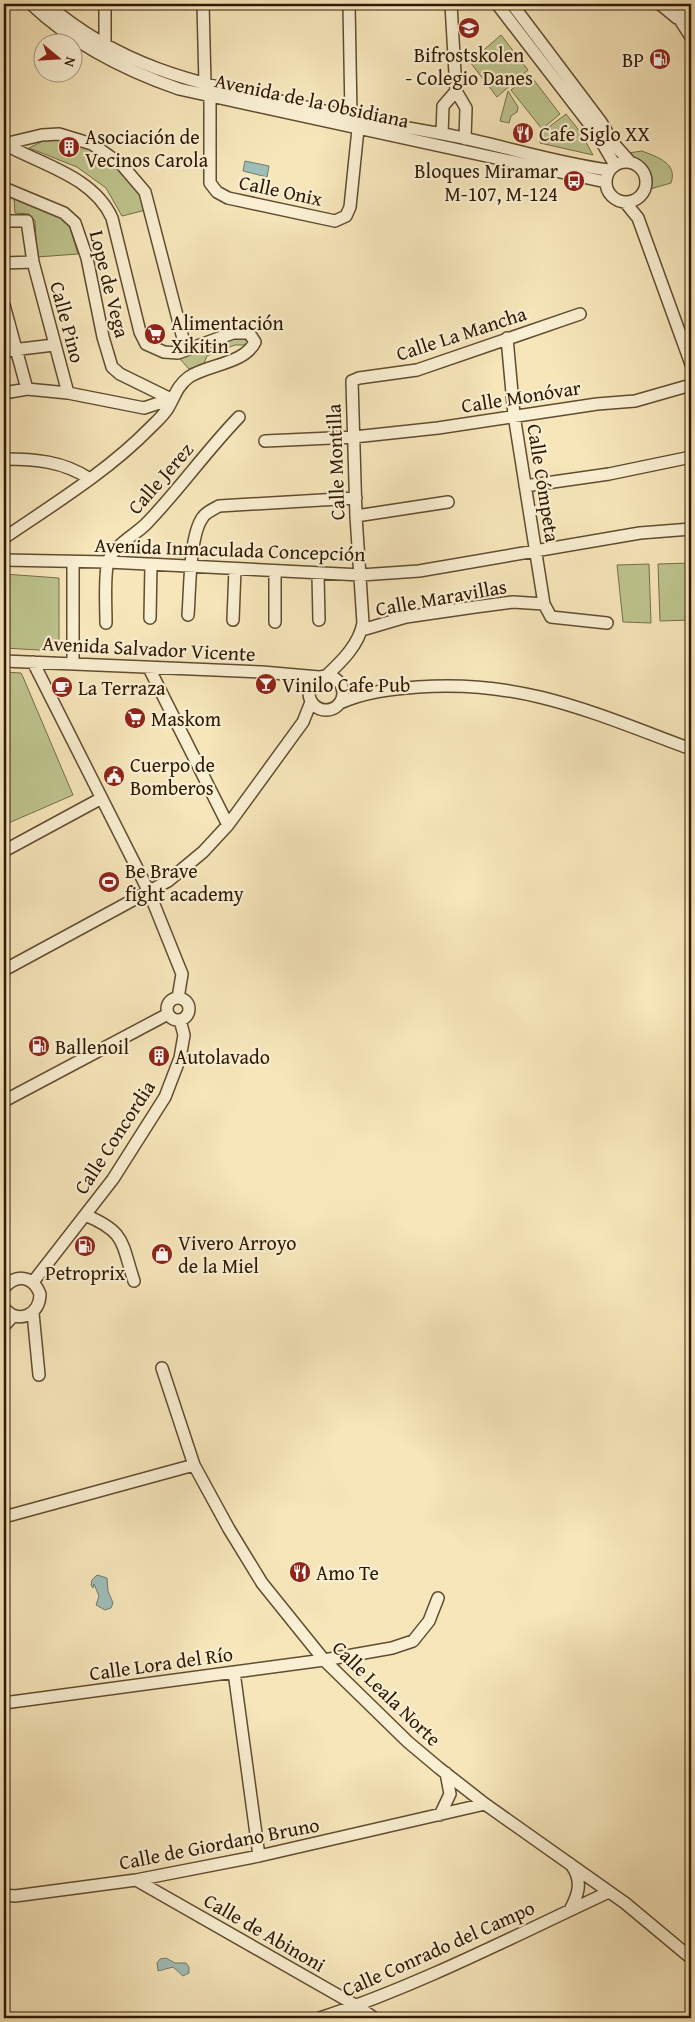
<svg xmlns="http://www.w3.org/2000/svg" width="695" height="2022" font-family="'Gentium Book Plus',serif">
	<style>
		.green { fill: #bec48e; stroke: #766e48 }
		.water { fill: #9fbeb8; stroke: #727c6f }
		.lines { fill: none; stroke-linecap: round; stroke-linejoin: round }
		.minor-casing { stroke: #614c30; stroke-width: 14 }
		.minor { stroke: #f9efd2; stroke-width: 11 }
		.labels { text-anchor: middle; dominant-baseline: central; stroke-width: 4.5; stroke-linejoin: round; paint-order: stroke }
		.poi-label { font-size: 20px; fill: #2f1802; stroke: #f9efd2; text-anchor: start }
		.street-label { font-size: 20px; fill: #2f1802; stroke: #f9efd2 }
	</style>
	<rect width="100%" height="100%" fill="#f6e6ba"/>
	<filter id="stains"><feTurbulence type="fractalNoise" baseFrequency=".004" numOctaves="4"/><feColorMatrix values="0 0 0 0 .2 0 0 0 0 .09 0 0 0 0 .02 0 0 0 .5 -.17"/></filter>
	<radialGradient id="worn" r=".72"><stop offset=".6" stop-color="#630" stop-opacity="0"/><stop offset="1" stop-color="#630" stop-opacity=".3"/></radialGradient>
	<path class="green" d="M501,35L528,70L497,97L470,62Z
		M530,75L560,114L542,129L511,90Z
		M508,91L518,107L517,112L511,116L509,123L500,121Z
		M566,114L581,133L593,155L540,143L541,133Z
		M59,138C98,150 134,168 146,210L122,216L106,188L77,167L29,148L43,141Z
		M642,151C657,157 678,163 671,183L650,189C653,170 643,162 628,153Z
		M14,198L54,213L69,225L78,254L37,257L35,221L29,214L15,213Z
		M238,336H247L249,340L248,345H235L207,356L204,363L189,369L179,358Z
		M691,563V620L660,621L658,564Z
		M649,564L651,623L623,622L617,565Z
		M4,574L59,578V647L56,651L4,648Z
		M4,672L21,673L23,677L73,795L4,825Z"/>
	<path class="water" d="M245,161L269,166L267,177L243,171Z
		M97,1575L107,1578L108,1591L113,1603L111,1608L105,1610L96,1605L99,1596L94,1584L93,1588L91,1585L92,1580Z
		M166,1958L175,1963H186L189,1967V1973L183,1976L173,1967L158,1971L157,1963L160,1959Z"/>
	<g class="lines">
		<g class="minor-casing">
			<path id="minor" d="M31,4C73,44 124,70 179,89L606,182
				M47,4C121,67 192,82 284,102C337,114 390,125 443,134C499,144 553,163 609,170
				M203,4L205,84
				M349,4L351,116
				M451,4L456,91L466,108L465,139
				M497,4L597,134L615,165
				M512,4L601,122L613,143L630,162
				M660,4L677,18
				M673,4L682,23L691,37
				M685,4L691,26
				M105,46V4
				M210,98V183L217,192L228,198L335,221L346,216L350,207L358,129
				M442,134L443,106L456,91
				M4,144L42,135L59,134L92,144L122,165L145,192L186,350
				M606 182a20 20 0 1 1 40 0a20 20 0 1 1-40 0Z
				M4,188L64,213L75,223L87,258L103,337L112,367L120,374L171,399
				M625,202L638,218L691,364
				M4,221H27L33,262L68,393
				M4,263L33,262
				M4,305L27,389
				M507,338L514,415L544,604L551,617L607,623
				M4,351L54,345
				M4,393L27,389L68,393L144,408L171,399
				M265,441L354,437L438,428L597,404L635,401L691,385
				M4,459C35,459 63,461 90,479
				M525,486L609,474L691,457
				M356,516L448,502
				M4,538C54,504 108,471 150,428C156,422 164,415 168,408C175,396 177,386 189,377C209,364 244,364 255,342L249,333H233L178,353L164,352L146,344L140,332L112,218C95,180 50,167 14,149L8,143
				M4,560L108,562L361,575L419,571L640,533L691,529
				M318,575L319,620
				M188,615C190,592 189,535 203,517C206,512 214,509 219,506L356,498
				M150,618L151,564
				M233,620L235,569
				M275,622V571
				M106,623C106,608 104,575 108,562C113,546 135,535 146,524C179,490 206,451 239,417
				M362,630L406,617L475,607L513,602L544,604
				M4,661L262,672L319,677
				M33,662L149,892L182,974L178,998
				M73,664V562
				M149,668L228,825
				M309 693a17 17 0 1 1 34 0a17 17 0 1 1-34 0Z
				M326,676C341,662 359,645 363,623L356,516L352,381L359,378L417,370L580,314
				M340,703C365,692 391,689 418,687C523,679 596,714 691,749
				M4,851L100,799
				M4,970L168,881L203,852L228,825L303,722L311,702
				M167 1009a11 11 0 1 1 22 0a11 11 0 1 1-22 0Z
				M4,1101L168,1014
				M85,1215C126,1232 121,1242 134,1281
				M33,1282L113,1179L165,1097L180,1058L184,1035L180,1020
				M4,1288C16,1273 33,1276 40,1294C40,1315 18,1325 4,1308
				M33,1313L39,1375
				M4,1326L13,1316
				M162,1368L194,1465L229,1529L262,1583L324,1660L408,1742L439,1768L485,1804L625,1903L691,1958
				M4,1517L194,1465
				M234,1672L259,1856
				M4,1703L324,1660L392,1648L413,1641L429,1621L438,1598
				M440,1815L450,1794L446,1773
				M136,1880L357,2006L374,2018
				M4,1895L15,1896L136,1880L259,1856L485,1804
				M570,1910C578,1895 583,1882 572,1866
				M320,2018C420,1985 514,1936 609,1892"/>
		</g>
		<use href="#minor" class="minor"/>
	</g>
	<defs>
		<g id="school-disc" transform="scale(1.125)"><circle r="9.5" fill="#8f2418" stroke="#f9efd2"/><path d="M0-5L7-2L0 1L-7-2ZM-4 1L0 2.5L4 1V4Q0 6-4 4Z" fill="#fff"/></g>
		<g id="fuel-disc" transform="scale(1.125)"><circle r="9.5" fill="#8f2418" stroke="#f9efd2"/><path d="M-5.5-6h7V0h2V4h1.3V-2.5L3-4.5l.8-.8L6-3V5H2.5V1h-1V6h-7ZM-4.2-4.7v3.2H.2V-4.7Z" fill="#fff"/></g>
		<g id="restaurant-disc" transform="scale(1.125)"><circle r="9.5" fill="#8f2418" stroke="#f9efd2"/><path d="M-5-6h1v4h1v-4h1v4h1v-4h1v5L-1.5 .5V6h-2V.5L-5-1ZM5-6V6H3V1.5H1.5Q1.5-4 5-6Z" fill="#fff"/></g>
		<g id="building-disc" transform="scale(1.125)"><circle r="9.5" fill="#8f2418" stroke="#f9efd2"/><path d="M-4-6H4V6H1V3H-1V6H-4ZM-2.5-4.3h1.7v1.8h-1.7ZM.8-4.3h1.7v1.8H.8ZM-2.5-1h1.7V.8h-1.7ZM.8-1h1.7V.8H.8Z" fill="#fff"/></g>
		<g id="bus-disc" transform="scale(1.125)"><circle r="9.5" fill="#8f2418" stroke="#f9efd2"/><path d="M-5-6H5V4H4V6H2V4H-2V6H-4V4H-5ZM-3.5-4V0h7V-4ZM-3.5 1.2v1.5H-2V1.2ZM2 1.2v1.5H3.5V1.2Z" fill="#fff"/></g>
		<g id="supermarket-disc" transform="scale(1.125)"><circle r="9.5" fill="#8f2418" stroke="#f9efd2"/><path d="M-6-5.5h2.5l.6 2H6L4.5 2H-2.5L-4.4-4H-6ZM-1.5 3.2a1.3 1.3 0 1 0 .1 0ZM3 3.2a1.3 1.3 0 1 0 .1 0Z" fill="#fff"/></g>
		<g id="bar-disc" transform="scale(1.125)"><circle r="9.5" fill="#8f2418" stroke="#f9efd2"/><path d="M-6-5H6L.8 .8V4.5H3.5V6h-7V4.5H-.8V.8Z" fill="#fff"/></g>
		<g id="cafe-disc" transform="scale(1.125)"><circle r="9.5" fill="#8f2418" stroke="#f9efd2"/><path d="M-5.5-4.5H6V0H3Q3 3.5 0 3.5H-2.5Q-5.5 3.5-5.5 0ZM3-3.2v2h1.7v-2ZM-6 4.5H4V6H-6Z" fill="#fff"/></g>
		<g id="civic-disc" transform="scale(1.125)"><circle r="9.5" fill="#8f2418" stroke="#f9efd2"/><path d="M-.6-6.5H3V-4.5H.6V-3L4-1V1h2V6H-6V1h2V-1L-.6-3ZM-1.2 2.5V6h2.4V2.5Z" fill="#fff"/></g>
		<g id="stadium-disc" transform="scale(1.125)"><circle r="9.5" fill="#8f2418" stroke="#f9efd2"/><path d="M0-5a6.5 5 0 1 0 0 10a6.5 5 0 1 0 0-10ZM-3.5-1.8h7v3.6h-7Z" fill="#fff"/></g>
		<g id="shop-disc" transform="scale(1.125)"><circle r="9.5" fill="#8f2418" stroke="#f9efd2"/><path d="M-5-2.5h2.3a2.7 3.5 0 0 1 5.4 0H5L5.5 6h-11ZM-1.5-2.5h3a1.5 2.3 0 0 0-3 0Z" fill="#fff"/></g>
	</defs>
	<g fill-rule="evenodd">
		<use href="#school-disc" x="469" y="28"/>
		<use href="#fuel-disc" x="660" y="59"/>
		<use href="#restaurant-disc" x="523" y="133"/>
		<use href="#building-disc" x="69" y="147"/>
		<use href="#bus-disc" x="574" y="181"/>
		<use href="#supermarket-disc" x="155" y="334"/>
		<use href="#bar-disc" x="266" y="684"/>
		<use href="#cafe-disc" x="62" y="687"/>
		<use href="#supermarket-disc" x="135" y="718"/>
		<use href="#civic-disc" x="114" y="776"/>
		<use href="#stadium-disc" x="109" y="882"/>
		<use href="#fuel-disc" x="39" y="1046"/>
		<use href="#building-disc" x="159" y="1056"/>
		<use href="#fuel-disc" x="85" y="1246"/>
		<use href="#shop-disc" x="162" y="1254"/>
		<use href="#restaurant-disc" x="300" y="1572"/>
	</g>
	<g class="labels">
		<g class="poi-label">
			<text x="469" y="54" text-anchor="middle">Bifrostskolen<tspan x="469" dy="23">- Colegio Danes</tspan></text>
			<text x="644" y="59" text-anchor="end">BP</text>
			<text x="539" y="133">Cafe Siglo XX</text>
			<text x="85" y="136">Asociación de<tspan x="85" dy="23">Vecinos Carola</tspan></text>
			<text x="558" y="170" text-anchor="end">Bloques Miramar<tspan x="558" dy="23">M-107, M-124</tspan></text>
			<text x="171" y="322">Alimentación<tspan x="171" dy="23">Xikitin</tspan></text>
			<text x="282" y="684">Vinilo Cafe Pub</text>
			<text x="78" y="687">La Terraza</text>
			<text x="151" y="718">Maskom</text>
			<text x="130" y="764">Cuerpo de<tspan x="130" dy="23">Bomberos</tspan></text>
			<text x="125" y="870">Be Brave<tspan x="125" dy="23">fight academy</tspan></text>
			<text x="55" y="1046">Ballenoil</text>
			<text x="175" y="1056">Autolavado</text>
			<text x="178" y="1242">Vivero Arroyo<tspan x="178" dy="23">de la Miel</tspan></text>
			<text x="85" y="1272" text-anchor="middle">Petroprix</text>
			<text x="316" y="1572">Amo Te</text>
		</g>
		<g class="street-label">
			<text transform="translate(312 100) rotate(12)">Avenida de la Obsidiana</text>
			<text transform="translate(281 190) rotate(12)">Calle Onix</text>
			<text transform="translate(110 284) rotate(76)">Lope de Vega</text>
			<text transform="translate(68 322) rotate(75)">Calle Pino</text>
			<text transform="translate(461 333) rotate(-18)">Calle La Mancha</text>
			<text transform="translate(521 396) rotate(-9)">Calle Monóvar</text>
			<text transform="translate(335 462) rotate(-92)">Calle Montilla</text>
			<text transform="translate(160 478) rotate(-49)">Calle Jerez</text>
			<text transform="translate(544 483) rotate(81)">Calle Cómpeta</text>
			<text transform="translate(230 549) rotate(2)">Avenida Inmaculada Concepción</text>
			<text transform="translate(441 597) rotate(-10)">Calle Maravillas</text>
			<text transform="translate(149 648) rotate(3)">Avenida Salvador Vicente</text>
			<text transform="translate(114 1137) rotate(-57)">Calle Concordia</text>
			<text transform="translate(161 1663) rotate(-8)">Calle Lora del Río</text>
			<text transform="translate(387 1693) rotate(44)">Calle Leala Norte</text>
			<text transform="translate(219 1843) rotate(-11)">Calle de Giordano Bruno</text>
			<text transform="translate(265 1932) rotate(30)">Calle de Abinoni</text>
			<text transform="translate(438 1948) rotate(-24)">Calle Conrado del Campo</text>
		</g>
	</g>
	<rect width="695" height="2022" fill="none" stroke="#f6e6ba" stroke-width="20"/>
	<rect x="5" y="5" width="685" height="2012" fill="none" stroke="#2f1802" stroke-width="2.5"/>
	<rect x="10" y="10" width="675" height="2002" fill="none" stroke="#2f1802"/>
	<g transform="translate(58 58) rotate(108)"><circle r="24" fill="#f9efd2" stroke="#a8997f"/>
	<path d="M0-4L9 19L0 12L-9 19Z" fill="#8f2418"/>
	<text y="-8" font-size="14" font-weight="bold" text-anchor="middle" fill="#2f1802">N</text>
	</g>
	<rect width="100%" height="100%" filter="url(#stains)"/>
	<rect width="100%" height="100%" fill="url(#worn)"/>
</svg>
